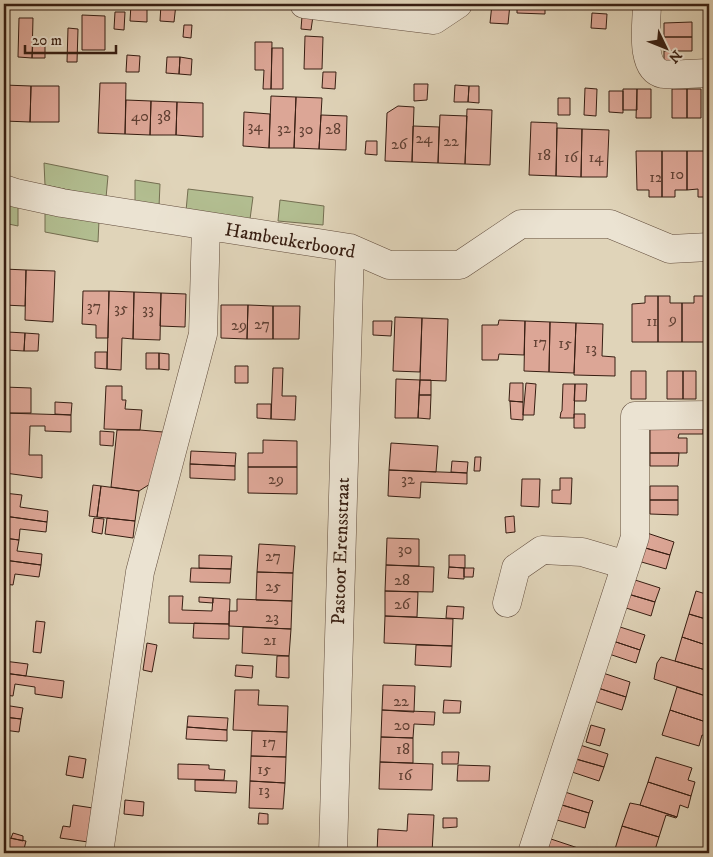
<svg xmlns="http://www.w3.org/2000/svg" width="713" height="857" font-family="'IM FELL DW Pica',serif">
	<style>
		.green { fill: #b2bd90; stroke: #746e51 }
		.building { fill: #dca696; stroke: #371e12 }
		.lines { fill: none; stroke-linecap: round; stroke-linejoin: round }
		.minor-casing { stroke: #614c3c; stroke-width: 29 }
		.minor { stroke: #ebe3d2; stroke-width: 28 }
		.labels { text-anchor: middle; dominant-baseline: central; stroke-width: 5; stroke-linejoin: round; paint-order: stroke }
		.number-label { font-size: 16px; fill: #604033 }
		.street-label { font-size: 19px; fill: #371e12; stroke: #ebe3d2 }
	</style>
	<rect width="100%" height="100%" fill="#e0d4b9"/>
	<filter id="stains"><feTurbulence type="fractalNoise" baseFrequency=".004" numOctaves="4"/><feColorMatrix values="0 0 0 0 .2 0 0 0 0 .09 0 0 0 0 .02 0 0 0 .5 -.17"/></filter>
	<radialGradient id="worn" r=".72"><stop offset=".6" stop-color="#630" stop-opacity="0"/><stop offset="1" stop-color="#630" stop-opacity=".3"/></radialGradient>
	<path class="green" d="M44,163L108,176L106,198L45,185Z
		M135,180L160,184L159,207L135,203Z
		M188,189L253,197L250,219L186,211Z
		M4,200L18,204V226L4,223Z
		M280,200L324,206L323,225L278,221Z
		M45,211L99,220L98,242L45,232Z"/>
	<path class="building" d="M131,4H147V22L130,21Z
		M161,4H176L174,22L160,21Z
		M492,4H510L508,24L490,23Z
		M517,4H545V14L517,13Z
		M115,12H125L124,30L114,29Z
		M592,13L607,14L606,29L591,28Z
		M82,15L105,16V50H82Z
		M302,16H313L311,30L301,29Z
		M19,18H33L32,58L18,57Z
		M692,22V37H664V23Z
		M184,25H192L191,38L183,37Z
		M68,28L78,29L77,62H67Z
		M305,36L323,37L322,69H304Z
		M664,37H692V51H664Z
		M33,40L45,41V58H32Z
		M255,42H272L271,89H263L264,70H255Z
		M272,48H283V89H271Z
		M664,51H676V62H664Z
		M127,55L140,56L139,72H126Z
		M167,57H180L179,74L166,73Z
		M180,57L192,59L191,75L179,74Z
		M323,72H336L335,89L322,88Z
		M100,83H126L125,134L98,133Z
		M414,84H428L427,100L414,101Z
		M4,85L31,86L30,122L4,121Z
		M455,85L469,86L468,102H454Z
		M31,86H59V122H30Z
		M469,86H479V103L468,102Z
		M585,88L597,89L596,116L584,115Z
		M623,89H637V110H623Z
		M637,89H651V118H636Z
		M672,89H687V118H672Z
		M687,89H701V118H687Z
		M609,91H623V113L609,112Z
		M271,96L296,97L294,148H269Z
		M296,97L322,98L319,149L294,148Z
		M558,98H570V115H558Z
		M126,100L151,101L150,135L125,134Z
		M151,101L177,102L176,135H150Z
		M177,102L203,103V137L176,135Z
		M398,106L414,107L412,162L385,161L387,113Z
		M467,109L492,110L490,165L465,164Z
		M244,112L270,114L269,148L243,146Z
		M321,115L347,116L346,150L319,149Z
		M440,115L467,116L465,164L438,163Z
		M531,122L557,123L556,176L529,175Z
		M413,126L439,127L438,163L412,162Z
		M557,128L582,129L581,177L556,176Z
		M582,129L609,130L607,177H581Z
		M366,141H377V155L365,154Z
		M636,151H662V197H649V190H637Z
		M662,151H687V190H675V197H662Z
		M687,151H709V197H698V189L687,190Z
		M4,269L26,270L25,306L4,305Z
		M26,270L55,271L53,322L25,320Z
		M83,291H109L108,338H96V325L82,324Z
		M109,291L134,292L133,339L122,338L121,370L107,369Z
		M134,292L161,293L160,340L133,339Z
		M161,293L186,294L185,327L160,326Z
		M645,296H658V342H632V304L645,303Z
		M658,296H670V303H682V342H658Z
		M694,296H707L706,342H682V303H694Z
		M707,296H709V342H706Z
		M221,305H248L247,339L221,338Z
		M248,305L273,306V339H247Z
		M273,306H300L299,339H273Z
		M395,317L422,318L420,372L393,371Z
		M422,318L448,319L446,381L420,380Z
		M499,320L525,321L524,355L499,354L498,360H482V325H498Z
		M373,321H392L391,336L373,335Z
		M525,321L550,322L549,372L524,371Z
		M550,322L576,323L574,373L549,372Z
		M576,323L603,324L602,356L615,357V376L574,375Z
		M8,332L25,333L24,351L7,350Z
		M25,333L39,334L38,351H24Z
		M95,352H107V369L95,368Z
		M146,353H159V369H146Z
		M159,353L169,354V370L159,369Z
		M235,366H248V383H235Z
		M273,368H283L282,396H296L295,420L271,419Z
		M631,371H646V399H631Z
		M667,371H683V399H667Z
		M683,371H696V399H683Z
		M396,379L420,380L418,418H395Z
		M420,380H431V395H419Z
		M510,383H523V402L509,401Z
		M526,383L536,384L534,415H523Z
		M563,384H575L574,418H560L561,412L562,411Z
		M575,384H587L586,401H574Z
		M106,386H122V400H126L125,409L142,410L140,430L104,429Z
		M4,387L31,388V413H4Z
		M419,395H431L430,419L418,418Z
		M510,401L523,402V420L511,419Z
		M55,402L72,403L71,415L55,414Z
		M257,404H271V419L257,418Z
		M4,413L71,415V432L45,431V426H30L29,455H42V478L5,473Z
		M574,414H585V428H574Z
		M650,427H703V434H679L678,438H687V453H650Z
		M117,430H140L163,432L150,484L139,491L111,487Z
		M100,431L114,432L113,446L100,445Z
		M263,440L297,441V467H248V453H263Z
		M391,443L438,446L436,472L389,470Z
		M191,451L236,453L235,466L190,464Z
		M650,453H679L678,466H650Z
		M475,457H481L480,471H474Z
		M452,461L468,462L467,473L451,472Z
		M190,464L235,466V480L190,478Z
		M248,467H297V494L248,493Z
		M389,470L467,473V484L421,482L420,498L388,496Z
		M560,478H572L571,504L552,503V490H560Z
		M522,479H540L539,507L521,506Z
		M93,485L101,486L97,517L89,516Z
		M101,486L139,491L135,521L97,517Z
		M650,486H678V500H650Z
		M4,493L22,495L20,507L48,511L47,522L4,516Z
		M650,500H678V515L650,514Z
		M4,516L47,522L46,532L20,529L19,540L4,538Z
		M514,516L515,532L506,533L505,517Z
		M94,518L104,519L102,534L92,532Z
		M107,518L135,521L133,538L105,534Z
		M647,533L674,542L670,555L642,547Z
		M4,538L19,540L17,551L42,554L41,565L4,560Z
		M387,538L419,539V566L386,565Z
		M259,544L295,546L293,573L257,572Z
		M642,547L670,555L666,569L638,561Z
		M199,555L232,556L231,569L199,568Z
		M449,555H465V568L449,567Z
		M4,560L41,565L39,577L15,574L13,585L4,584Z
		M386,565L434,567L433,592L385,591Z
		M449,567L464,568V579L448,578Z
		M191,568L231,569L230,583L190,582Z
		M464,568H474L473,577H464Z
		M257,572L293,573L292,601L256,600Z
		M632,579L660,588L655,602L628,594Z
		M385,591L418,592L417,617L385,616Z
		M696,591L709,595V620L689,614Z
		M628,594L655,602L651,616L623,607Z
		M169,596H183L182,610L212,611L213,598L230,599L229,624L169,623Z
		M199,597L213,598V603L199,602Z
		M237,599L292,601L291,629L229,626V611H237Z
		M447,606L464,607L463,619L446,618Z
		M689,614L709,620V646L682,637Z
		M385,616L453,619L452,646L384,643Z
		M36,621L45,622L41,653L33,652Z
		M194,623L229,624V639L193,638Z
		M617,626L645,635L640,650L613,641Z
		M243,627L291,629L289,656L242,653Z
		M682,637L709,646V671L675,661Z
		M613,641L640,650L636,663L609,654Z
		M147,643L157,645L152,672L143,670Z
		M416,645L452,646L451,667L415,665Z
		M277,656H289V678L276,677Z
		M661,657L709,671L708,683H709V697L654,679L657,663Z
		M4,661L28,664L26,676L4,673Z
		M236,665L253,666L252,678L235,676Z
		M4,673L64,681L62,698L35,694V687L15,684L13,696L4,695Z
		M603,673L630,682L626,697L598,688Z
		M383,685L415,686L414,712L382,710Z
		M677,687L709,697V723L670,710Z
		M598,688L626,697L622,710L594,701Z
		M235,690H259L258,705L288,706L287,732L233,730Z
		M444,700L461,701L460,713H443Z
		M4,705L23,708L21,719L4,717Z
		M382,710L435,712L434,725L414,724L413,738L381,737Z
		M670,710L709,723V737L702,735L699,746L662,735Z
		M188,716L228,718L227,730L187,727Z
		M4,717L21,719L19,732L4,730Z
		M591,725L605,729L600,746L586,742Z
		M187,727L227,730V741L186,739Z
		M252,731L287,732L286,757L251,756Z
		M381,737L413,738V763L380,762Z
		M580,745L608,754L604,767L576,759Z
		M442,752H459L458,764H442Z
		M69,756L86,759L83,778L66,775Z
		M251,756L286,757L285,783L250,781Z
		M656,757L692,768L688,780L695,782L691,796L648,782Z
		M576,759L604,767L599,781L572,772Z
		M380,762L433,764L432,790L379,789Z
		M178,764L209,765V769L225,770L224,780L178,779Z
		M458,765L490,766L489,781H457Z
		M195,780L237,781L236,793L195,791Z
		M250,781L285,783L283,809L249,808Z
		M648,782L691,796L688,808L680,805L677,817L640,805Z
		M565,792L593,801L589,813L562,805Z
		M125,800L144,802L143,816L124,814Z
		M630,803L640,805L677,817L676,818L666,815L659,837L622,826Z
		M73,805L93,808L88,842L60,838L63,826L70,827Z
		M562,805L589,813L585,828L557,820Z
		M259,813L268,814V824H258Z
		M408,814L434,815L432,853H377L378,829L407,831Z
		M443,818H457V827L443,828Z
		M622,826L659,837L654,853H629L615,849Z
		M13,833L23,836V841L11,838Z
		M9,838L26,841L23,853H6Z
		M551,839L578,848L577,853H546Z"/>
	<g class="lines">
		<g class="minor-casing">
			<path id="minor" d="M304,4L434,20L458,4
				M647,4C647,22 639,69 663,74C676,76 695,73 709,73
				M4,189L16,193L62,203L350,248L389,265H460L521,224H610L670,249L709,247
				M507,603L516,568L542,550L582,552L626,565
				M99,853L140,572L203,334L206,226
				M333,853L350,248
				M532,853L635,537V416L709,415"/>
		</g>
		<use href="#minor" class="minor"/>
	</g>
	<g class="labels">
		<g class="number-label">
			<text x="140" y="116">40</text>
			<text x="164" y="116">38</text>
			<text x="255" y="126">34</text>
			<text x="284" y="128">32</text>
			<text x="306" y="129">30</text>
			<text x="333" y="129">28</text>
			<text x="424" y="138">24</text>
			<text x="451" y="141">22</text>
			<text x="399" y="144">26</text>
			<text x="544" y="155">18</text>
			<text x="571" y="157">16</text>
			<text x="596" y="157">14</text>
			<text x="677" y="174">10</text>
			<text x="656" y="177">12</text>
			<text x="94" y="306">37</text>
			<text x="121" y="308">35</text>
			<text x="148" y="309">33</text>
			<text x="673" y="319">9</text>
			<text x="652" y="321">11</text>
			<text x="262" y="324">27</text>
			<text x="239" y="325">29</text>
			<text x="540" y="342">17</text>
			<text x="565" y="343">15</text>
			<text x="591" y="348">13</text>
			<text x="276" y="479">29</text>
			<text x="408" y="479">32</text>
			<text x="405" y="549">30</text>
			<text x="273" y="556">27</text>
			<text x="402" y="580">28</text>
			<text x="273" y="586">25</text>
			<text x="402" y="604">26</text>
			<text x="272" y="617">23</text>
			<text x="270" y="640">21</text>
			<text x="401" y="701">22</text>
			<text x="402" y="725">20</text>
			<text x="269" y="742">17</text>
			<text x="403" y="749">18</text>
			<text x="264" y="769">15</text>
			<text x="405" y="775">16</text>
			<text x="264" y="790">13</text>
		</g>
		<g class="street-label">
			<text transform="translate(290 241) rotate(10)">Hambeukerboord</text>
			<text transform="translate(341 551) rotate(-88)">Pastoor Erensstraat</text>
		</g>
	</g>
	<rect width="713" height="857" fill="none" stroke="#e0d4b9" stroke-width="20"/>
	<rect x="5" y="5" width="703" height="847" fill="none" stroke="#371e12" stroke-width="2.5"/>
	<rect x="10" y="10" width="693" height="837" fill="none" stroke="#371e12"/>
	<g transform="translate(666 48) rotate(133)" stroke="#ebe3d2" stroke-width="4" paint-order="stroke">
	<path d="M0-4L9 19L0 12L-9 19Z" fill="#371e12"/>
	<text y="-8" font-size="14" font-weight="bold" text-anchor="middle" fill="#371e12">N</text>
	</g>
	<path d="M25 45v8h91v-8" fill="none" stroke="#371e12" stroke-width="2.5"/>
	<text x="32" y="45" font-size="15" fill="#371e12" stroke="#ebe3d2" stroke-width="4" paint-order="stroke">20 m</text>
	<rect width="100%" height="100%" filter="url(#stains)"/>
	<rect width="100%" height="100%" fill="url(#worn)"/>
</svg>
